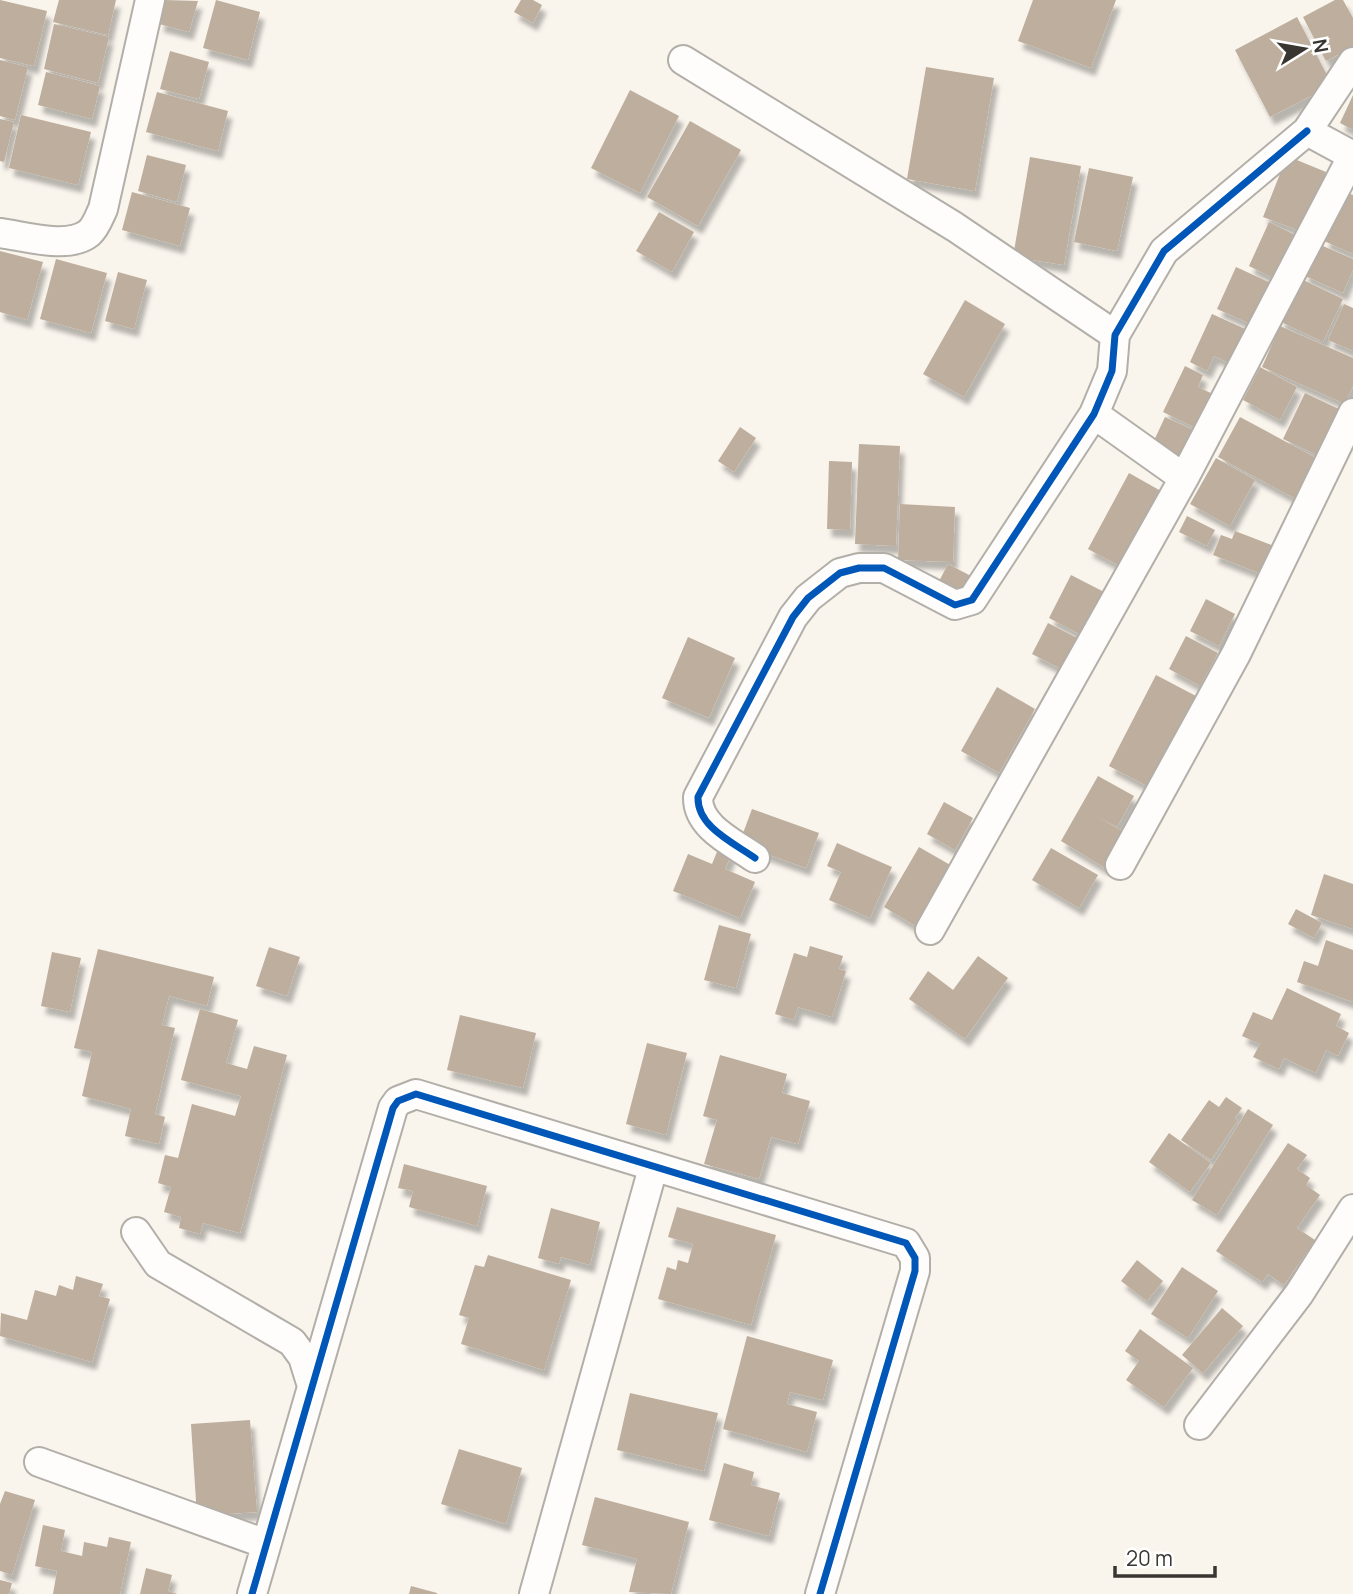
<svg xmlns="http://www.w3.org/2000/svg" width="1353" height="1594" font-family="Manrope,sans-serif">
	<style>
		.building { fill: #beae9d; filter: url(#shadow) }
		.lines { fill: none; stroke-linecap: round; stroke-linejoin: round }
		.street-casing { stroke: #b2aea8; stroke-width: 32 }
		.street { stroke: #fefdfc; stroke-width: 28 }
		.cycleway-casing { stroke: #fff; stroke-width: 11 }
		.cycleway { stroke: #0057b8; stroke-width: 7 }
	</style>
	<defs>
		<filter id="shadow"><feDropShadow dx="4.5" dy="8" stdDeviation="2" flood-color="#0004"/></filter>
	</defs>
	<rect width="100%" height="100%" fill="#f9f4ec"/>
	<path class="building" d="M0,0L47,11L34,66L0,58Z
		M59,0H116L108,35L53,22Z
		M165,0L198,1L189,32L159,24Z
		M216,0L260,12L248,60L203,48Z
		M521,0H533L542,5L533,23L514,12Z
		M1033,0H1116L1091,68L1018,41Z
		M1335,0H1343L1353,18V47L1326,61L1303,17Z
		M1297,17L1332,85L1270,117L1235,50Z
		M54,24L109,37L98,83L44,69Z
		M170,51L209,62L199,99L160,89Z
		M0,60L28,67L15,120L0,116Z
		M926,67L994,78L975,191L907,179Z
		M46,72L100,86L92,119L38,105Z
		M630,90L679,116L640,193L591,168Z
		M157,92L228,111L218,151L146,132Z
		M1353,95V130L1340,123Z
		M21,115L91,132L78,185L9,168Z
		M0,119L14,122L4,162L0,161Z
		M690,121L741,150L698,226L647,197Z
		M147,155L186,165L177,202L138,191Z
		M1287,156L1326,172L1303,232L1263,217Z
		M1030,157L1081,166L1064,265L1013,257Z
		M1089,168L1133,177L1117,251L1074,242Z
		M132,192L190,208L180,246L122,230Z
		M1345,192L1353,195V254L1324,241Z
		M659,212L694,232L672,272L636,251Z
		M1269,222L1297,236L1277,280L1249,266Z
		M1316,243L1353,259V270L1343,293L1303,275Z
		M0,251L43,262L27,320L0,312Z
		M56,259L107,273L91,333L40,319Z
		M1236,267L1273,284L1255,326L1217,309Z
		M118,272L147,280L134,329L105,321Z
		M1299,278L1343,299L1323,342L1279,321Z
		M965,300L1005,324L964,397L923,374Z
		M1344,304L1353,308V351L1328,340Z
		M1212,314L1252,332L1236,366L1214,356L1207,371L1190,362Z
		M1280,326L1353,358V386L1345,404L1262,367Z
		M1185,366L1203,375L1198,387L1217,396L1200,430L1163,412Z
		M1260,367L1297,387L1280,420L1243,400Z
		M1305,393L1341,410L1319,456L1283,439Z
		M1165,417L1200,433L1185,464L1151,447Z
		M1240,417L1318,459L1296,499L1218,457Z
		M740,427L756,438L734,472L718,461Z
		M859,444L900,446L896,546L855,544Z
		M1216,458L1255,480L1230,526L1190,504Z
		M829,461L852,462L850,530L827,529Z
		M1129,473L1168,495L1127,570L1088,549Z
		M900,504L955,507L953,562L898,560Z
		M1187,516L1215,530L1207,546L1179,532Z
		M1235,531L1274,546L1264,575L1213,555L1221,535L1232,539Z
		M948,564L971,576L956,603L934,591Z
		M1071,575L1108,594L1085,637L1049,618Z
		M1206,599L1235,614L1219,646L1190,631Z
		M1048,623L1083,641L1067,672L1032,654Z
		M1186,636L1218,653L1200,686L1169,669Z
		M688,637L735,658L709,718L662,698Z
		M1156,675L1196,696L1149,787L1109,766Z
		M997,687L1035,709L999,773L961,751Z
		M1098,776L1134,796L1117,827L1096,816L1126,833L1105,868L1061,841Z
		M944,802L973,818L955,850L927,834Z
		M752,809L819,833L806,868L739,844Z
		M837,843L892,867L870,918L829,900L841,872L827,866Z
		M719,847L732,853L725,869L755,882L740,918L673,891L688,854L712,864Z
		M919,847L952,866L917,927L884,907Z
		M1051,848L1098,875L1079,908L1032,880Z
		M1324,874L1353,884V929L1311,915Z
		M1296,909L1322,923L1314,938L1288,924Z
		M719,925L751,934L736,988L704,980Z
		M1326,940L1353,950V1002L1297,982L1304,961L1318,966Z
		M810,946L843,956L839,969L846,971L832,1017L798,1007L794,1020L775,1014L794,953L807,957Z
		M269,947L300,957L287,996L256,986Z
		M98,949L214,977L207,1006L169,996L162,1025L175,1028L155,1114L165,1117L159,1144L125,1136L131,1109L82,1096L92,1052L74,1048Z
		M52,952L81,958L70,1012L41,1006Z
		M978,956L1008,978L965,1039L909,999L928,971L953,990Z
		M1287,988L1341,1014L1336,1026L1349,1033L1338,1056L1326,1050L1316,1073L1284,1058L1279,1069L1253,1057L1260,1044L1242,1036L1253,1012L1272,1020Z
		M200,1009L238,1020L226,1063L247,1069L254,1046L287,1055L240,1233L203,1223L200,1234L179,1228L181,1217L164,1212L171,1187L158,1183L165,1155L178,1158L192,1104L235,1116L241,1096L181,1080Z
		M460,1015L536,1033L523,1088L447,1070Z
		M647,1043L687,1053L666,1135L626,1124Z
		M720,1055L787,1074L782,1093L810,1101L798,1144L771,1137L759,1179L704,1164L717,1120L703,1116Z
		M1226,1097L1242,1108L1235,1118L1238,1120L1211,1160L1181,1140L1209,1100L1219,1107Z
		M1248,1109L1273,1125L1217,1215L1192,1200Z
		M1169,1133L1211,1163L1190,1192L1149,1162Z
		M1288,1143L1307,1155L1297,1169L1310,1178L1306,1185L1320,1195L1297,1228L1315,1240L1284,1285L1268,1274L1262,1282L1216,1251Z
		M404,1164L487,1186L477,1226L409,1207L413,1191L398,1188Z
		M677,1207L776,1235L751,1325L658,1299L667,1267L676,1270L678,1260L688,1263L693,1244L668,1237Z
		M551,1208L600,1222L590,1265L561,1257L559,1264L538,1258Z
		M488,1255L571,1280L544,1370L461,1344L469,1318L459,1315L475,1265L484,1267Z
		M1137,1260L1163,1281L1147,1301L1121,1281Z
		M1182,1267L1218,1291L1188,1338L1151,1314Z
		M76,1276L103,1284L99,1296L110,1299L92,1362L0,1336L1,1313L27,1320L35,1290L56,1296L59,1285L73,1290Z
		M1222,1308L1243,1326L1203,1373L1182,1355Z
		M1140,1329L1193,1368L1164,1407L1126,1380L1139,1361L1125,1351Z
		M747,1336L833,1360L823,1400L790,1392L787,1404L817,1412L807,1452L723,1429Z
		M630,1393L718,1413L704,1471L617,1450Z
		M250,1420L257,1512L197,1516L191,1424Z
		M459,1449L522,1468L506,1524L441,1504Z
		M724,1463L754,1472L751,1485L780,1493L769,1536L709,1520Z
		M5,1491L35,1500L12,1575L0,1571V1504Z
		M595,1497L689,1522L671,1594L629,1592L637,1559L582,1545Z
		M43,1525L65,1530L61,1551L82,1556L84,1542L107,1547L109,1537L131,1542L120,1594H53L57,1571L35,1566Z
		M146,1568L172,1575L168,1591L177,1594H140Z
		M0,1580L12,1583L9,1594H0Z
		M411,1586L437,1593V1594H409Z"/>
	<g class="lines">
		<g class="street-casing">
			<path id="street" d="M683,60L955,227L1115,335
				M1353,62L1307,131L1353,156
				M0,233C24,236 68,250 89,233C96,227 99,217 103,209L150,0
				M1094,414L1184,478
				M755,858C734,843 697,827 698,797L793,617L808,598L840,573L859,568H884L955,605L972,600L1094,414L1112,371L1115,335L1164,251L1307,131
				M1120,865L1236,654L1353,413
				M930,930L1184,478L1353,155
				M136,1232L158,1264L292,1342L303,1357L312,1386
				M1199,1425L1299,1294L1353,1209
				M39,1462L266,1544
				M252,1594L393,1108L398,1101L416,1094L906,1243L915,1258V1271L820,1594
				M534,1594L653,1168"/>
		</g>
		<use href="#street" class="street"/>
		<g class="cycleway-casing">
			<path id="cycleway" d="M755,858C734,843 697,827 698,797L793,617L808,598L840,573L859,568H884L955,605L972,600L1094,414L1112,371L1115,335L1164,251L1307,131
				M252,1594L393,1108L398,1101L416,1094L906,1243L915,1258V1271L820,1594"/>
		</g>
		<use href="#cycleway" class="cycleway"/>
	</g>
	<g transform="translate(1304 49) rotate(79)" stroke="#ffffff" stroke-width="5" paint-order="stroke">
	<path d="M0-5L12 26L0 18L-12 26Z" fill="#393530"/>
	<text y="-10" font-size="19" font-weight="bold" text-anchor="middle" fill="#393530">N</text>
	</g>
	<path d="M1115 1566v10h100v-10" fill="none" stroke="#393530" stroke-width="3.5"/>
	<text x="1126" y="1566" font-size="21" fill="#393530" stroke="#ffffff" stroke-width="5" paint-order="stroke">20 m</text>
</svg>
